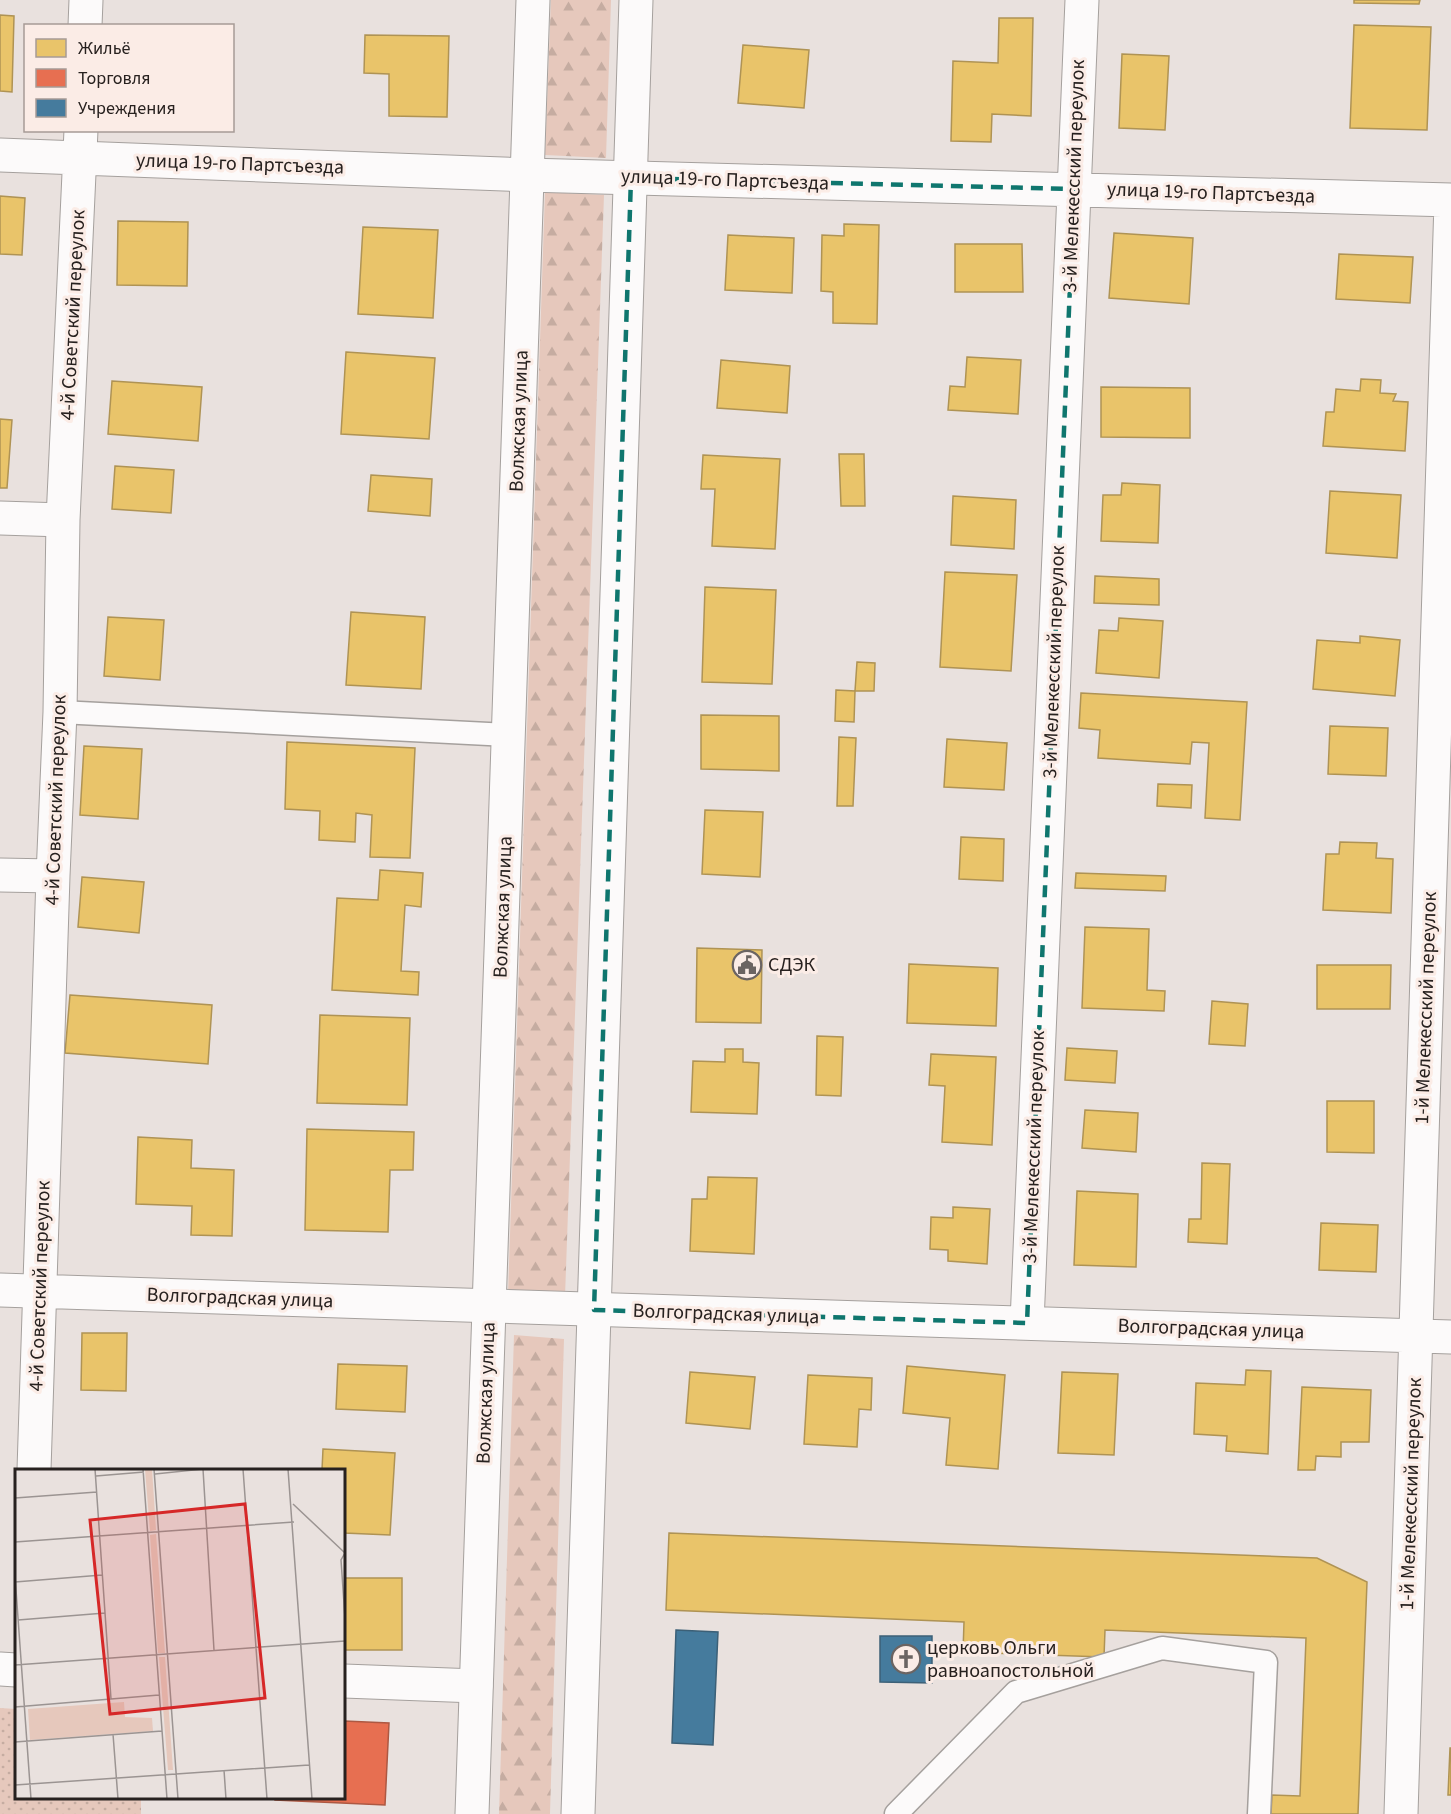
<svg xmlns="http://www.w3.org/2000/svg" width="1451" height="1814" font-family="'Source Sans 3',sans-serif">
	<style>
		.forest { fill: url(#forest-firs) }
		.park { fill: url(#park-dots) }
		.homes { fill: #e9c46a; stroke: #af9354; stroke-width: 1.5 }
		.shops { fill: #e76f51; stroke: #ad5842; stroke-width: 1.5 }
		.public { fill: #457b9d; stroke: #3c6077; stroke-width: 1.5 }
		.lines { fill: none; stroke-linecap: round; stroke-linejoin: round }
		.service-casing { stroke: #a5a09d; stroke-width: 25 }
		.minor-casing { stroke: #a5a09d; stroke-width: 35 }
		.secondary-casing { stroke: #a5a09d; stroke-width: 35 }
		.service { stroke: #fcfafa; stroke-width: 22 }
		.minor { stroke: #fcfafa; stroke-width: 33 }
		.secondary { stroke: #fcfafa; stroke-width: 33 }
		.marked { fill: none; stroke: #0f766e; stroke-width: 4.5; stroke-dasharray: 12 8; stroke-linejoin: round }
		.labels { text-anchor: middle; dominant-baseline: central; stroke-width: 6; stroke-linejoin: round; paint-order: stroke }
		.street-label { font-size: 20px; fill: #27211f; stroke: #fbece6 }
		.poi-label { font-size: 20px; fill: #27211f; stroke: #fbece6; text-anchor: start }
		.inset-road { fill: none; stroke: #9b9492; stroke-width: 1.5 }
		.view { fill: #d62828; fill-opacity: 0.15; stroke: #d62828; stroke-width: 3 }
		.inset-edge { fill: none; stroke: #27211f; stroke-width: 3 }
	</style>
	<defs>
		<pattern id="forest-firs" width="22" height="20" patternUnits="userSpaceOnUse" patternTransform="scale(1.5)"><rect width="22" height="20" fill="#e6c8bc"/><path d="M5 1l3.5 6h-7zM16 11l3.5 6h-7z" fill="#c5aca1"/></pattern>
		<pattern id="park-dots" width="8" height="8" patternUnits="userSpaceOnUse" patternTransform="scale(1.5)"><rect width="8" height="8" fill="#e6c8bc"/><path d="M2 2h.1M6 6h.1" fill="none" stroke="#c5aca1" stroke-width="1.8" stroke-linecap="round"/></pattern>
	</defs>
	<rect width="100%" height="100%" fill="#e9e1de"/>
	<path class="forest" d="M551,0H611L606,158L545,155Z
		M545,192L604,195L565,1297L508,1295Z
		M514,1335L564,1339L550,1814H499Z"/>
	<path class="park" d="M0,1708L16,1709V1798H141V1814H0Z"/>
	<path class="homes" d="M1354,0H1420L1419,4L1354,3Z
		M0,15L14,16L12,92L0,91Z
		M999,18H1033L1031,116L992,114L991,142L951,141L953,61L998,63Z
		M1354,25L1431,27L1427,130L1350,128Z
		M365,35L449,36L447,117L389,116V74L364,73Z
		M743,45L809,50L804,108L738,103Z
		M1122,54L1169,56L1165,130L1119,128Z
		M0,196L25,198L22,255L0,254Z
		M118,221L188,222L187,286L117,285Z
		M844,224L879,225L877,324L833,323V292L821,291L822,235L844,236Z
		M363,227L438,230L433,318L358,314Z
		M1114,233L1193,238L1189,304L1109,298Z
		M728,235L794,238L792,293L725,290Z
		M955,244H1022L1023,292H955Z
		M1339,254L1413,257L1410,303L1336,299Z
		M346,352L435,358L429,439L341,434Z
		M967,357L1021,360L1018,414L948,410L950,386L965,387Z
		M721,360L790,366L787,413L717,408Z
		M1361,379L1381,380L1380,393L1396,394L1393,401L1408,402L1405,451L1323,446L1326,412H1334L1336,389L1360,391Z
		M112,381L202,387L198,441L108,434Z
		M1101,387L1190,388V438L1101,437Z
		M0,419L12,420L7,488H0Z
		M839,454H864L865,506H841Z
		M703,455L780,459L775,549L712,546L715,489H701Z
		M115,466L174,470L171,513L112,509Z
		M371,475L432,479L430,516L368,511Z
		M1122,483L1160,485L1158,543L1101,541L1103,495H1121Z
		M1330,491L1401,495L1397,558L1326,553Z
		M953,496L1016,500L1014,549L951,545Z
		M945,572L1017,575L1011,671L940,667Z
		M1095,576L1159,579V605L1094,603Z
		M705,587L776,590L772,684L702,682Z
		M351,612L425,617L421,689L346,685Z
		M108,617L164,620L160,680L104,676Z
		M1119,618L1163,621L1159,678L1096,673L1099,630L1118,631Z
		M1360,636L1400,640L1395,696L1313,689L1317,640L1360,643Z
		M857,662L875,663L874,691H855Z
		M836,690L855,691L854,722L835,721Z
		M1081,693L1247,702L1240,820L1205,818L1209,743L1192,742L1190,764L1098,758L1100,730L1079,728Z
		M701,715L779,716V771L701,769Z
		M1330,726L1388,728L1386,776L1328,774Z
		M839,737L856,738L853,806H837Z
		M947,739L1007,743L1004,790L944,787Z
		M287,742L415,748L410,858L370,857L372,815L356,813L355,842L319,840L320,811L285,809Z
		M84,746L142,749L138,819L80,815Z
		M1158,784L1192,785L1191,808L1157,806Z
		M705,810L763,812L760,877L702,874Z
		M961,837L1004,839L1003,881L959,879Z
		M1340,842L1377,843L1376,858L1393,859L1391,913L1323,910L1326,854H1339Z
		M380,870L423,873L421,907L405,905L401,971L419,972L418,995L332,990L337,898L378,900Z
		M1076,873L1166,876L1165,891L1075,888Z
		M82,877L144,882L139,933L78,927Z
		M1085,927L1149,929L1147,990L1165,991L1164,1011L1082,1008Z
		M697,948L762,950L761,1023L696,1022Z
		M909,964L998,968L996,1026L907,1023Z
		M1317,965H1391L1390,1009H1317Z
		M70,995L212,1005L208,1064L65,1053Z
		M1212,1001L1248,1004L1245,1046L1209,1044Z
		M320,1015L410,1018L407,1105L317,1103Z
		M817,1036L843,1037L841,1096L816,1095Z
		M1067,1048L1117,1051L1115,1083L1065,1080Z
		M725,1049H743V1062L759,1063L757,1114L691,1112L693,1061L725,1062Z
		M931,1054L996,1057L992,1145L942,1142L945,1086L929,1085Z
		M1327,1101H1374V1153L1327,1152Z
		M1085,1110L1138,1113L1136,1152L1082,1148Z
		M307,1129L414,1132L413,1170H390L388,1232L305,1230Z
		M138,1137L192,1140L191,1168L234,1170L232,1236L191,1235L192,1206L136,1204Z
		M1202,1163L1230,1164L1227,1244L1188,1242L1189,1219H1201Z
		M708,1177L757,1178L754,1254L690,1251L692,1199H707Z
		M1077,1191L1138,1194L1136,1267L1074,1265Z
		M953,1207L990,1209L987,1264L948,1261V1250L930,1249L931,1217L953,1218Z
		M1321,1223L1378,1225L1376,1272L1319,1270Z
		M82,1333H127L126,1391L81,1390Z
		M338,1364L407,1366L405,1412L336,1409Z
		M907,1366L1005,1375L998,1469L946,1465L950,1418L903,1413Z
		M1246,1370L1271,1371L1268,1454L1226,1451L1227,1436L1194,1434L1196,1383L1245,1385Z
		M690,1372L755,1377L750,1429L686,1423Z
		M1062,1372L1118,1374L1114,1455L1058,1453Z
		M808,1375L872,1378L871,1410L859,1409L857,1447L804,1444Z
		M1302,1387L1371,1390L1369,1442H1341V1457L1316,1456L1315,1470H1298Z
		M323,1449L395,1453L390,1535L344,1533V1470H322Z
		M669,1533L1317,1558L1367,1582L1358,1814H1271L1272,1795L1300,1796L1306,1638L1105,1630L1104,1657L963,1652L964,1622L666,1610Z
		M344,1578H402V1650H344Z
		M1450,1748H1451V1795H1448Z"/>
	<path class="shops" d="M344,1721L389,1723L385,1805L275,1800V1798H344Z"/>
	<path class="public" d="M676,1630L718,1632L713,1745L672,1743Z
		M880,1636H932V1683L880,1682Z"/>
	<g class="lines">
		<g class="service-casing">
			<path id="service" d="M60,712L508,735
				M896,1814L1016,1692L1162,1648L1266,1662L1259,1814"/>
		</g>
		<g class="minor-casing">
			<path id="minor" d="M85,26L86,0
				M0,155L527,175L1451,200
				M0,518L63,520
				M0,875L53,876
				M0,1290L1451,1337
				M1027,1323L1082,0
				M34,1470L53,876L60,712L63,520L81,130
				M0,1669L16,1670
				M344,1681L476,1686
				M1401,1814L1451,202"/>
		</g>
		<g class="secondary-casing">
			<path id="secondary" d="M472,1814L533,0
				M578,1814L636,0"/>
		</g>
		<use href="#service" class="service"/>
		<use href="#minor" class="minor"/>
		<use href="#secondary" class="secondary"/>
	</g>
	<path class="marked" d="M631,178L1074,189L1027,1323L594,1310Z"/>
	<defs>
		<g id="civic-ring" transform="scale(1.5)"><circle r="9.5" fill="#fbece6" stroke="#6b6462" stroke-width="1.5"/><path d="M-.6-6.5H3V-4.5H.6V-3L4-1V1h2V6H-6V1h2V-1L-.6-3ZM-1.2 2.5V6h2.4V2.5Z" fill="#6b6462"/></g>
		<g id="church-ring" transform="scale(1.5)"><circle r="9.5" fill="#fbece6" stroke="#6b6462" stroke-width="1.5"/><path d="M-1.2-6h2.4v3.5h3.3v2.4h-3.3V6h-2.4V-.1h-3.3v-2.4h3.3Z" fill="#6b6462"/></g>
	</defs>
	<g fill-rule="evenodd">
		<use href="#civic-ring" x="747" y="965"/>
		<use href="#church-ring" x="906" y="1659"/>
	</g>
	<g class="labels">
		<g class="street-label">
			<text transform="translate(240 164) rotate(2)">улица 19-го Партсъезда</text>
			<text transform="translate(1074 176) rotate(-88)">3-й Мелекесский переулок</text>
			<text transform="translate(725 180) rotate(2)">улица 19-го Партсъезда</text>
			<text transform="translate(1211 193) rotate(2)">улица 19-го Партсъезда</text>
			<text transform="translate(73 315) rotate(-87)">4-й Советский переулок</text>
			<text transform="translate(519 421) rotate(-88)">Волжская улица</text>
			<text transform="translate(1054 662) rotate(-88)">3-й Мелекесский переулок</text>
			<text transform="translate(56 800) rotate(-88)">4-й Советский переулок</text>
			<text transform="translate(503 907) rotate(-88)">Волжская улица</text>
			<text transform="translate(1426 1008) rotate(-88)">1-й Мелекесский переулок</text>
			<text transform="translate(1034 1147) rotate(-88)">3-й Мелекесский переулок</text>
			<text transform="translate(40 1286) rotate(-88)">4-й Советский переулок</text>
			<text transform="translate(240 1298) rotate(2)">Волгоградская улица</text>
			<text transform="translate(726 1314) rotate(2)">Волгоградская улица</text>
			<text transform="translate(1211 1329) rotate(2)">Волгоградская улица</text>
			<text transform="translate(486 1393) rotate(-88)">Волжская улица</text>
			<text transform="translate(1411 1494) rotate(-88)">1-й Мелекесский переулок</text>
		</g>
		<g class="poi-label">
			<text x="768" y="965">СДЭК</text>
			<text x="927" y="1648">церковь Ольги<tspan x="927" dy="23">равноапостольной</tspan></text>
		</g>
	</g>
	<g transform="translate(15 1469)">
		<rect width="330" height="330" fill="#e9e1de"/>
		<path d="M130,0H137L141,61L135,62ZM141,65L150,184H143L135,66ZM144,188H150L158,301H153Z" fill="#e6c8bc"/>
		<path d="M109,233L110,248L137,249L138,262L15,271L13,240Z" fill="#e6c8bc"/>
		<path class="inset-road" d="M80,0L96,230M128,0L152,330M139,0L163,330M228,0L252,330M273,0L297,330M140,5L188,0L199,181M81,7L129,3M0,29L82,23M278,35L330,84M0,73L279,53M330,84L326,91L330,149M0,107L16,330M0,113L87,106M3,151L90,144M0,196L330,172M0,238L144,226M98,265L103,330M0,273L147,262M209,301L211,330M0,316L294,296"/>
		<path class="view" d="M230,35L250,229L95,245L75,51Z"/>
		<rect width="330" height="330" class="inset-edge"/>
	</g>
	<rect x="24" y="24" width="210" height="108" fill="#fbece6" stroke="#a69b96" stroke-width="1.5"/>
	<rect x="36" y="39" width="30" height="18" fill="#e9c46a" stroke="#a69b96" stroke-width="1.5"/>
	<text x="78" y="54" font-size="18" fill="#27211f">Жильё</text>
	<rect x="36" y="69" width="30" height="18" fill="#e76f51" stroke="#a69b96" stroke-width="1.5"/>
	<text x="78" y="84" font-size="18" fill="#27211f">Торговля</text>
	<rect x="36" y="99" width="30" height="18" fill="#457b9d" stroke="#a69b96" stroke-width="1.5"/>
	<text x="78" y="114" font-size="18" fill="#27211f">Учреждения</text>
</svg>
